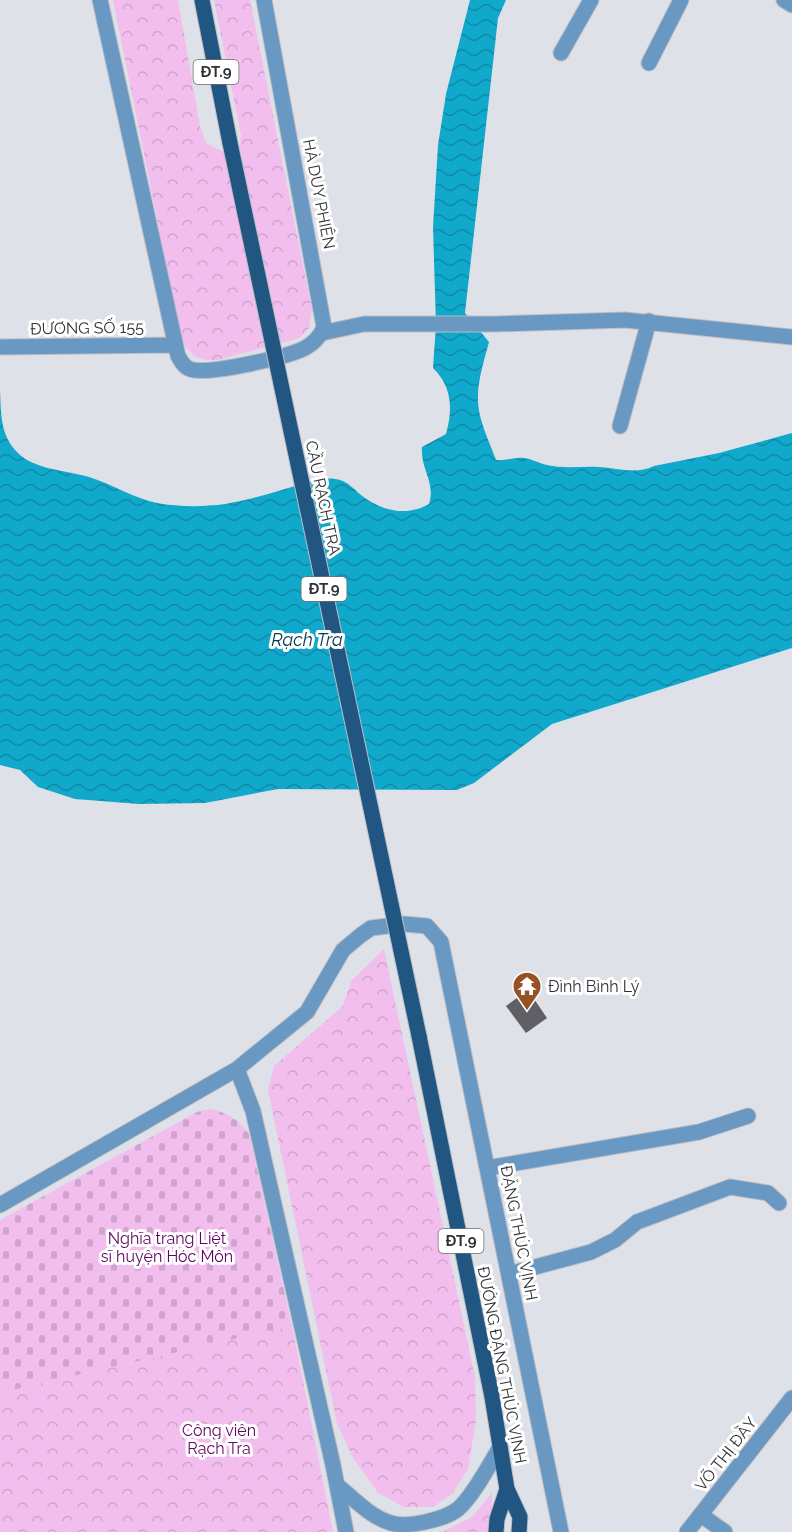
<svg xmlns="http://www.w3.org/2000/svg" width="792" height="1532" font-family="Raleway,sans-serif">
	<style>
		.cemetery { fill: url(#cemetery-stones) }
		.park { fill: url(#park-crowns) }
		.water { fill: url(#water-waves) }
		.building { fill: #615f66 }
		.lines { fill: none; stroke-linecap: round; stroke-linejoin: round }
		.minor-casing { stroke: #bcbec5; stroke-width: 17 }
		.major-casing { stroke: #bcbec5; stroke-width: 17 }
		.minor { stroke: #6998c3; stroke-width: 15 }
		.major { stroke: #215683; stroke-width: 15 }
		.major-bridge-casing { stroke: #bcbec5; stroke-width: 17; stroke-linecap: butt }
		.major-bridge { stroke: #215683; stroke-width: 15 }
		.labels { text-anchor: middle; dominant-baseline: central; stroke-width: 6; stroke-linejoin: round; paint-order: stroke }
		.shield { fill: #fff; stroke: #6e6f71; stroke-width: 1.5 }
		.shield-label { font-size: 15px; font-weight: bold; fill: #303134 }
		.street-label { font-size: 16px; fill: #303134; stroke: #fff }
		.poi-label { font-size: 16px; fill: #303134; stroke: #fff; text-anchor: start }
		.park-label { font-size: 16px; fill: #5f065e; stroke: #fff }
		.water-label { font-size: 18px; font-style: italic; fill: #003c4b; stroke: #fff }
	</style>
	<defs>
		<pattern id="cemetery-stones" width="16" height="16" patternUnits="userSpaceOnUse" patternTransform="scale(1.5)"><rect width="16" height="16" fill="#f2beee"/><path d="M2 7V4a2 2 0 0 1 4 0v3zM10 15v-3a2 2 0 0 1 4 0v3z" fill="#d0a4cd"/></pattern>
		<pattern id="park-crowns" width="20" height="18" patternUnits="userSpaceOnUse" patternTransform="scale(1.5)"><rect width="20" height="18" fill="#f2beee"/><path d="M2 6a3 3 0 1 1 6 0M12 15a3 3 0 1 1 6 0" fill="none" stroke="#d0a4cd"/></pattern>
		<pattern id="water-waves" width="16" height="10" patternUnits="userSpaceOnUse" patternTransform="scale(1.5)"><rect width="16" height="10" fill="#10a9cc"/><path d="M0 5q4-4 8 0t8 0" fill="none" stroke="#108aa6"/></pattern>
	</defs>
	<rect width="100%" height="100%" fill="#dfe1e9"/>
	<path class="cemetery" d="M210,1109C228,1113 238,1119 249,1134L292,1326L0,1393V1220L197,1112Z"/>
	<path class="park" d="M113,0H178L200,126L206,143L224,152L240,145L241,135L214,0H250L312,310L309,328L300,338L218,360C196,361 191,356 181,338Z
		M384,949L475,1377L476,1420L468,1469L452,1494L433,1507H404L378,1493L353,1458L337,1424L268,1090L274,1066L342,1007L352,980Z
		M292,1326L333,1532H0V1393Z
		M492,1493V1532H442L472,1517Z"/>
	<path class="water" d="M470,0H506L498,18L465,313L489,342C484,361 477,382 478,402C479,421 489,441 496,460C506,461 515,457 524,458C532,459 539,463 547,465C564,469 581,466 599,467C618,468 635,475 654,466L719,453L792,433V648L552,724L474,783L457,790L278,789L205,803L139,804L75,799L38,787L20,770L0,765V389C1,412 0,435 17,452C34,470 66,470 89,477C112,484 133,498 157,503C178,507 204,507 225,504C248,500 273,493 295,486C307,482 323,477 335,479C348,480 356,492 365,498C385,512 408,516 429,504C436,482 420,469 422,447L446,434C453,408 452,387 433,368L436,325L433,227L438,145L446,94Z"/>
	<path class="building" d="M528,990L547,1018L526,1033L506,1006Z"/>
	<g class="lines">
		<g class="minor-casing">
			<path id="minor" d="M100,0L178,356C181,361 184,367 190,369C205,376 286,357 303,349C312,345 321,336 324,327L264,0
				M784,0L792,5
				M561,53L591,0
				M649,63L681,0
				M322,333L364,324H496L625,320L792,337
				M0,347L175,345
				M620,426L649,321
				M487,1168L699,1132L748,1116
				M0,1205L237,1069
				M509,1274L591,1252L615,1240L637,1222L730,1187L768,1193L779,1203
				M337,1485C353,1498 370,1517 391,1523C407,1528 444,1520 458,1509C473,1496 490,1464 500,1447
				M701,1515L725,1532
				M346,1532L333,1465L253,1111L237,1069L307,1012L343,950L361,935L371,928L404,924L427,926L441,942L561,1532
				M687,1532L792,1398"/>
		</g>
		<g class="major-casing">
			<path id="major" d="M202,0L230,143
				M419,1036L492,1397L507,1489L520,1517L519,1532
				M496,1532L497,1519L507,1489"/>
		</g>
		<use href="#minor" class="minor"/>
		<use href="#major" class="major"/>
		<g class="major-bridge-casing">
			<path id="major-bridge" d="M230,143L419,1036"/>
		</g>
		<use href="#major-bridge" class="major-bridge"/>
	</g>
	<defs>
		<g id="temple-pin" transform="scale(1.5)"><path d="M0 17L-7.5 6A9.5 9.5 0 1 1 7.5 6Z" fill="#965125" stroke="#fff"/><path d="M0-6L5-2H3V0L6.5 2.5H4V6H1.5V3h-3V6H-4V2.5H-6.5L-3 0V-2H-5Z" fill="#fff"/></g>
	</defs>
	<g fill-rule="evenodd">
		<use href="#temple-pin" x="527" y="986"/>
	</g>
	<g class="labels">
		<g class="shield">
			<rect x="193.5" y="60" width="45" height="24" rx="4.5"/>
			<rect x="301.5" y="577" width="45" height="24" rx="4.5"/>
			<rect x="438.5" y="1229" width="45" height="24" rx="4.5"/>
		</g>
		<g class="shield-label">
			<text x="216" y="72">ĐT.9</text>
			<text x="324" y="589">ĐT.9</text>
			<text x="461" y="1241">ĐT.9</text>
		</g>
		<g class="street-label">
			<text transform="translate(319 194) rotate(79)">HÀ DUY PHIÊN</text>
			<text transform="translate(87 328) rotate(-1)">ĐƯƠNG SỐ 155</text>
			<text transform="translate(323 498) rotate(78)">CẦU RẠCH TRA</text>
			<text transform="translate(519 1233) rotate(79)">ĐẶNG THÚC VỊNH</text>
			<text transform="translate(502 1365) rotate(79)">ĐƯỜNG ĐẶNG THÚC VỊNH</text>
			<text transform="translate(726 1454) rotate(-52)">VÕ THỊ ĐẦY</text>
		</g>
		<g class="poi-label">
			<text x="548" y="986">Đình Bình Lý</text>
		</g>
		<g class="park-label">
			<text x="167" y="1238">Nghĩa trang Liệt<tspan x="167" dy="18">sĩ huyện Hóc Môn</tspan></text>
			<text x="219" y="1430">Công viên<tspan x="219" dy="18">Rạch Tra</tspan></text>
		</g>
		<g class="water-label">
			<text x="307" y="639">Rạch Tra</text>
		</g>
	</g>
</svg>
